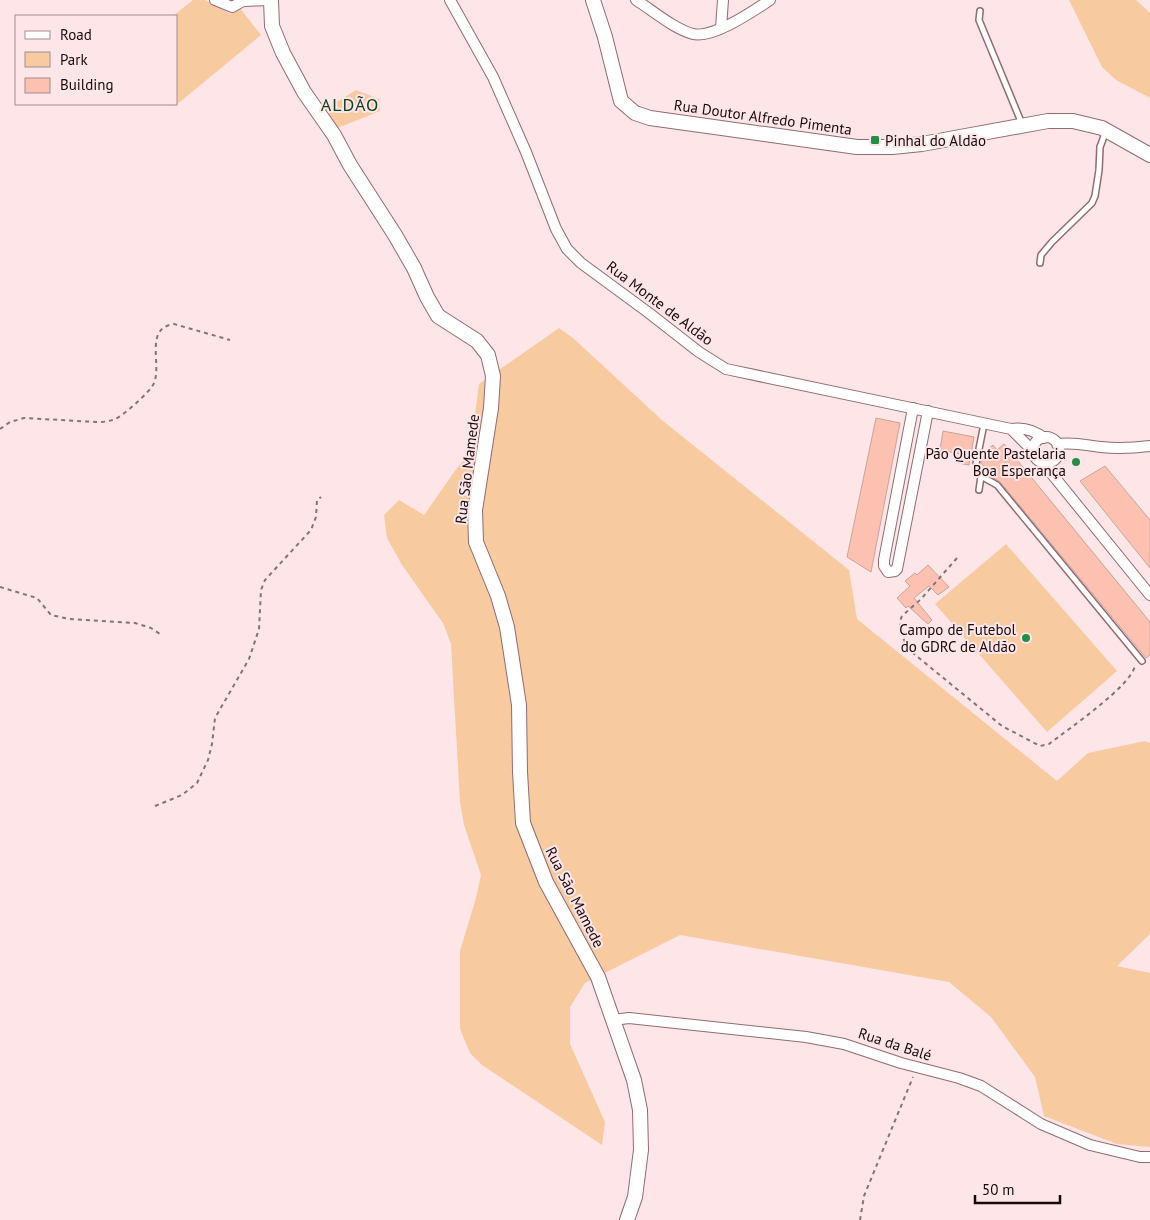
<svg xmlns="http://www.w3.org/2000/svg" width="1150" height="1220" font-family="'PT Sans',sans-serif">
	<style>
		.green { fill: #f7caa0 }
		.building { fill: #fdc1b1; stroke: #c9a499 }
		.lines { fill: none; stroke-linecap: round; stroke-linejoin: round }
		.lane-casing { stroke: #906c72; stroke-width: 8 }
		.street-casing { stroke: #906c72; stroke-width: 12 }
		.secondary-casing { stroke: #906c72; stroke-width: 16 }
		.path { stroke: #867376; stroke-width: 2; stroke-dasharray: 4 4; stroke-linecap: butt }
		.lane { stroke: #fff; stroke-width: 5 }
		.street { stroke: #fff; stroke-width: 10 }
		.secondary { stroke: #fff; stroke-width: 14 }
		.poi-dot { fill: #228e46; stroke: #fee5e8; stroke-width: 2 }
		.labels { text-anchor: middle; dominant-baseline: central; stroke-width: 4; stroke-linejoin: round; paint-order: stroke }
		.street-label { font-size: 15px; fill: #170a0d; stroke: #fee5e8 }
		.poi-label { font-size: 15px; fill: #170a0d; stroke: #fee5e8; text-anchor: end }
		.quarter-label { font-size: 18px; letter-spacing: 1px; fill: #0d401d; stroke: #fee5e8 }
	</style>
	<rect width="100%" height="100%" fill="#fee5e8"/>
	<path class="green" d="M193,0H205L230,14L239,7L261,35L175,106L173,104H176V16H173Z
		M1069,0H1136L1150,13V98L1116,80L1102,67Z
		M356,90L379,99L380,111L335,129L324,110Z
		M559,328L573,338L663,421L849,570L857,619L1057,781L1088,753L1145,741L1150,743V934L1117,966L1150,973V1147L1117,1144L1044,1116L1035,1077L991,1017L949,982L680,935L585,983L570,1007V1044L605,1122L602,1145L482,1065L470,1053L460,1029V951L476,898L481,875L464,825L460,802L451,644L443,623L402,565L387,538L384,515L399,500L424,515L457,468L470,453L479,384Z
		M1006,544L1117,671L1047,732L935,604Z"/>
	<path class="building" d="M876,418L900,423L871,572L847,557Z
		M943,431L974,437L969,465L958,463L960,454L940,450Z
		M1004,444L1150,622V655L1146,658L1000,482L993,478L981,463L982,454L993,445L997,450Z
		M1105,466L1150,520V568L1080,481Z
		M928,565L949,587L938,595L929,586L914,598L932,620L928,624L908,606L906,608L897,598L910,586L905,581L915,573L917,575Z"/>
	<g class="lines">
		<g class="lane-casing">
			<path id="lane" d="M980,11L979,20L1022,124
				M1040,263L1041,255L1052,242L1092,203L1095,196L1099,170L1100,147L1106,131
				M981,476L997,485L1142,661
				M979,490L981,476L976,464L984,424"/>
		</g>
		<g class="street-casing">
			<path id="street" d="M215,0L232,7L243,1L270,0
				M450,0L493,77L526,152L556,229L567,249L581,263L649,313L699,352L726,369L1011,429C1023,427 1034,430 1044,438
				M636,0C652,10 674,29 693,34C713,39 753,11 770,0
				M721,28L723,0
				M913,408L884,560V566L888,572L895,571L897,569L928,411
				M1011,429L1033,451
				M1033 450a13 13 0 1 1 26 0a13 13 0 1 1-26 0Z
				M1057,444C1076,442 1084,445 1101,447C1118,449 1134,448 1150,446
				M1043,463L1150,595
				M613,1020L629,1018L806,1037L844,1044L901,1063L959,1078L981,1086L1041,1124L1090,1145L1140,1157H1150"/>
		</g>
		<g class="secondary-casing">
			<path id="secondary" d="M271,0L272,26L283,53L304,92L334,135L350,165L395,235L414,268L427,297L438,316L477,341L488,355L493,376L491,408L475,510L476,542L498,596L507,627L519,705L520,772L523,823L546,882L598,977L634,1080L640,1110L641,1150L635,1197L627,1220
				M593,0L605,37L621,101L635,113L650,118L857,147H892L922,144L1048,121H1073L1102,128L1150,155"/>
		</g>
		<path class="path" d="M0,429L10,422L24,418L96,422C102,422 108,422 115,419C122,417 152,390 154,383C162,364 144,328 174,324L230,340
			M957,558L921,599L902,616L900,621L901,633L908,649L1002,726L1040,746L1049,744C1067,730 1133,685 1135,665
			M0,587L37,598L51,615L69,619L135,623L151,628L160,634
			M155,806L182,795L197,783L208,760L212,744L215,718L249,659L259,629L261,590L265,580L311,530L316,517L317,500L321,497
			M860,1220L864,1196L913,1077"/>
		<use href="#lane" class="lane"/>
		<use href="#street" class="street"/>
		<use href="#secondary" class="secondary"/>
	</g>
	<g class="poi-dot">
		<rect x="870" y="135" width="10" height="10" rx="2.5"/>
		<circle cx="1076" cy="462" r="5"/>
		<circle cx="1026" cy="638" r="5"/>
	</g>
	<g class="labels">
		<g class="street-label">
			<text transform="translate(763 117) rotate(8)">Rua Doutor Alfredo Pimenta</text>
			<text transform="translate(660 303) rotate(37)">Rua Monte de Aldão</text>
			<text transform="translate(467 469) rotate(-83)">Rua São Mamede</text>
			<text transform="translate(575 897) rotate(63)">Rua São Mamede</text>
			<text transform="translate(895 1044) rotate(18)">Rua da Balé</text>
		</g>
		<g class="poi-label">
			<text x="885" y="140" text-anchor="start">Pinhal do Aldão</text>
			<text x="1066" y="453">Pão Quente Pastelaria<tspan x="1066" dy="17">Boa Esperança</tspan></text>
			<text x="1016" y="629">Campo de Futebol<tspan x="1016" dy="17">do GDRC de Aldão</tspan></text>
		</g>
		<g class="quarter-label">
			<text x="350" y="104">ALDÃO</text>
		</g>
	</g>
	<rect x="15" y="15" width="162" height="90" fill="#fee5e8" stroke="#a28d90"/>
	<rect x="25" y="31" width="25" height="8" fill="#ffffff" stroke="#a28d90"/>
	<text x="60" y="40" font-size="15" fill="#170a0d">Road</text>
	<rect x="25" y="52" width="25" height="15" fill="#f7caa0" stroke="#a28d90"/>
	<text x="60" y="65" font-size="15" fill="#170a0d">Park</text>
	<rect x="25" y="78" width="25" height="15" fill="#fdc1b1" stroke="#a28d90"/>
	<text x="60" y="90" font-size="15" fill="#170a0d">Building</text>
	<path d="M975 1195v8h85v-8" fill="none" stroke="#170a0d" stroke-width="2.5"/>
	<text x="982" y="1195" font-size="15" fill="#170a0d" stroke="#fee5e8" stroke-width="4" paint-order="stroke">50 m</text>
</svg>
